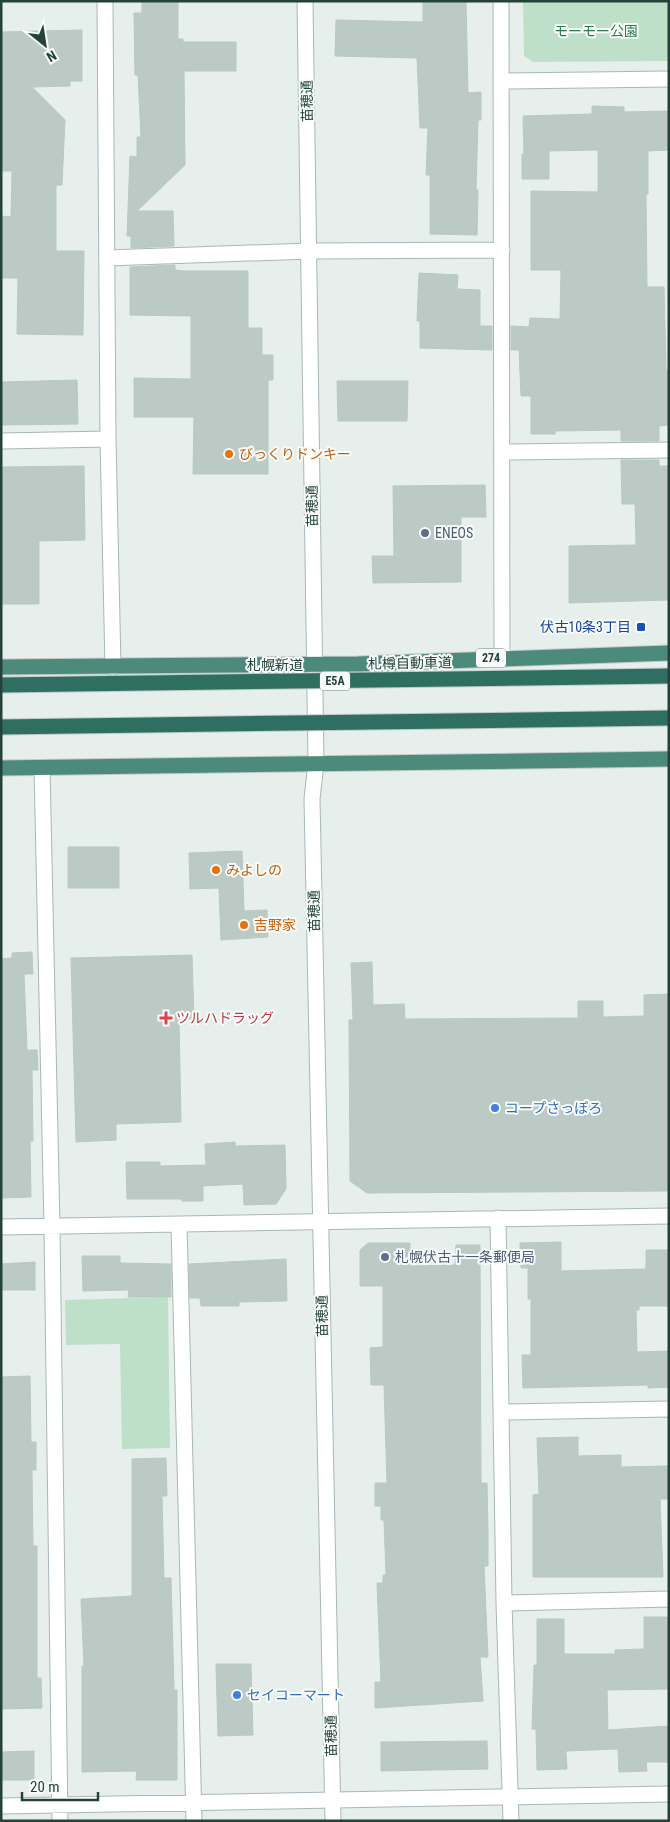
<svg xmlns="http://www.w3.org/2000/svg" width="670" height="1822" font-family="'Roboto Condensed','Noto Sans JP',sans-serif">
	<style>
		.green { fill: #bfe0c8 }
		.building { fill: #bbcac4; stroke: #b8c9c2 }
		.lines { fill: none; stroke-linecap: round; stroke-linejoin: round }
		.minor-casing { stroke: #a8b8b2; stroke-width: 17 }
		.tertiary-casing { stroke: #a8b8b2; stroke-width: 17 }
		.trunk-casing { stroke: #c2cac8; stroke-width: 17 }
		.minor { stroke: #fff; stroke-width: 15 }
		.tertiary { stroke: #fff; stroke-width: 15 }
		.trunk { stroke: #4c8a7c; stroke-width: 15 }
		.motorway-bridge-casing { stroke: #c2cac8; stroke-width: 17; stroke-linecap: butt }
		.motorway-bridge { stroke: #2f6f62; stroke-width: 15 }
		.food-dot { fill: #e8710a; stroke: #f7fbf9; stroke-width: 2 }
		.service-dot { fill: #5c6f8a; stroke: #f7fbf9; stroke-width: 2 }
		.transit-dot { fill: #1a4fb4; stroke: #f7fbf9; stroke-width: 2 }
		.health-dot { fill: #e0444e; stroke: #f7fbf9; stroke-width: 2 }
		.shop-dot { fill: #3f7fe0; stroke: #f7fbf9; stroke-width: 2 }
		.labels { text-anchor: middle; dominant-baseline: central; stroke-width: 4; stroke-linejoin: round; paint-order: stroke }
		.shield { fill: #f7fbf9; stroke: #637a73; stroke-width: 1 }
		.shield-label { font-size: 12px; font-weight: bold; fill: #24423a }
		.park-label { font-size: 14px; fill: #2d7a4b; stroke: #f7fbf9 }
		.street-label { font-size: 14px; fill: #24423a; stroke: #f7fbf9 }
		.food-label { font-size: 14px; fill: #c56008; stroke: #f7fbf9; text-anchor: start }
		.service-label { font-size: 14px; fill: #4e5e75; stroke: #f7fbf9; text-anchor: start }
		.transit-label { font-size: 14px; fill: #164399; stroke: #f7fbf9; text-anchor: end }
		.health-label { font-size: 14px; fill: #be3a42; stroke: #f7fbf9; text-anchor: start }
		.shop-label { font-size: 14px; fill: #366cbe; stroke: #f7fbf9; text-anchor: start }
	</style>
	<rect width="100%" height="100%" fill="#e6efeb"/>
	<path class="green" d="M523,1H669V61L533,62L524,56Z
		M168,1297L170,1448L122,1449L120,1344L66,1345L65,1300Z"/>
	<path class="building" d="M423,1H466L468,93L481,92V120H478L476,190H478L477,235L430,234V175H426L428,128H420L417,58L335,56L336,20L423,22Z
		M142,2H178V39H183V42H236V71H184L185,165L137,211H173L174,246L131,248V236H127L130,156L137,157V137H141L138,75H135L134,13H142Z
		M82,30V81H70V86L32,87L65,120L62,185H56V251H84L83,335L17,334L18,278H1V216L11,217L12,171H1V32Z
		M592,106L624,107V112L669,111V150L648,151V194H646L647,287H664L666,370H668V425L659,426V441H621V430L555,431V434H531V396H521L519,350H511V326L529,327L530,318L560,319L561,270H531V191L598,192V150L549,151V179H522V154H524L523,116L592,114Z
		M175,265V270L184,271H248V328H262V355H273V380H268V474H193L194,417H134V378L191,379V316L130,315V267Z
		M419,273L458,275L457,289L480,290V326H492V350L420,348V321H417Z
		M77,380L78,424L1,425V382Z
		M337,381H408L407,421H338Z
		M621,460H659V466H669V600L569,603V546L636,545L635,504H622Z
		M84,466L85,540L39,541V604H1V467Z
		M485,485L486,517H461V582L373,583L372,556H394L393,486Z
		M68,847H119V888H68Z
		M242,851L244,911L267,910L268,937L221,940L219,888L190,889L189,853Z
		M32,952L33,974H24L27,1050H37L38,1070H32L33,1141H30L31,1197L1,1198V959L12,958V953Z
		M192,955L194,1019H179L181,1122L116,1124V1140L76,1142L71,958Z
		M372,962L373,1005L404,1004L405,1019L578,1018V1001H603V1017L644,1016V995L669,994V1191L367,1193L350,1181L349,1020H353L351,963Z
		M235,1142V1146L285,1145L286,1189L276,1204L244,1205L243,1184L203,1186V1201H182V1199H127L126,1162H160V1166L206,1165L205,1144Z
		M561,1242V1271L646,1269V1250H669V1306H639V1310H636L637,1352L669,1351V1387L648,1388V1385L523,1388L522,1355H531V1299H528V1268H521L520,1243Z
		M368,1243H410V1266L455,1265L456,1245H480L481,1483H487L488,1533V1566H484L488,1657H480L483,1701L375,1708V1682H381L377,1583H383V1575H386L384,1520H381V1506H375V1483H387L384,1385H371L370,1348L383,1347V1286H360V1250Z
		M82,1256H120V1263L171,1264V1297H128L129,1290L83,1291Z
		M286,1259L287,1301L239,1302V1306H201L200,1298H190L189,1264Z
		M35,1262V1290H1V1264Z
		M30,1376L31,1442H36V1470H32L33,1546H37V1678H41L42,1708L1,1709V1377Z
		M578,1437V1456L621,1455V1467L668,1466V1499H660L663,1577H533V1495L539,1494L537,1438Z
		M166,1458L167,1496H162L164,1578H171L174,1690H177V1780H136L137,1771L82,1772V1666H84L81,1599L132,1596V1459Z
		M644,1617H669V1689L607,1690L608,1730L669,1726V1762H646L647,1771L619,1772L618,1749L566,1751L567,1769L537,1770L536,1729H532L534,1665H537V1619H564V1654H615V1650L644,1649Z
		M216,1664H251L253,1735L218,1736Z
		M487,1741L488,1769L381,1771V1742Z
		M34,1751V1780H1V1752Z"/>
	<g class="lines">
		<g class="minor-casing">
			<path id="minor" d="M105,1L108,439L113,667
				M501,1L502,657
				M501,81L669,79
				M107,258L310,251L502,250
				M1,441L108,439
				M503,452L669,450
				M42,768L52,1227L60,1821
				M498,1218L504,1603L511,1821
				M179,1225L194,1821
				M1,1227L669,1216
				M502,1412L669,1409
				M504,1603L669,1599
				M1,1806L669,1794"/>
		</g>
		<g class="tertiary-casing">
			<path id="tertiary" d="M305,1L316,763L312,799L333,1821"/>
		</g>
		<g class="trunk-casing">
			<path id="trunk" d="M1,667L358,664L669,653
				M1,768L669,759"/>
		</g>
		<use href="#minor" class="minor"/>
		<use href="#tertiary" class="tertiary"/>
		<use href="#trunk" class="trunk"/>
		<g class="motorway-bridge-casing">
			<path id="motorway-bridge" d="M1,685L669,676
				M1,727L669,718"/>
		</g>
		<use href="#motorway-bridge" class="motorway-bridge"/>
	</g>
	<g class="food-dot">
		<circle cx="229" cy="454" r="5"/>
		<circle cx="216" cy="870" r="5"/>
		<circle cx="244" cy="925" r="5"/>
	</g>
	<g class="service-dot">
		<circle cx="425" cy="533" r="5"/>
		<circle cx="385" cy="1257" r="5"/>
	</g>
	<rect class="transit-dot" x="636" y="622" width="10" height="10" rx="2.5"/>
	<path class="health-dot" d="M163.5 1010.5h5v5h5v5h-5v5h-5v-5h-5v-5h5z"/>
	<g class="shop-dot">
		<circle cx="495" cy="1108" r="5"/>
		<circle cx="237" cy="1695" r="5"/>
	</g>
	<g class="labels">
		<g class="shield">
			<rect x="476" y="648.5" width="30" height="19" rx="4"/>
			<rect x="320" y="671.5" width="30" height="19" rx="4"/>
		</g>
		<g class="shield-label">
			<text x="491" y="658">274</text>
			<text x="335" y="681">E5A</text>
		</g>
		<g class="park-label">
			<text x="596" y="31">モーモー公園</text>
		</g>
		<g class="street-label">
			<text transform="translate(307 101) rotate(-91)">苗穂通</text>
			<text transform="translate(312 506) rotate(-91)">苗穂通</text>
			<text transform="translate(410 663) rotate(-1)">札樽自動車道</text>
			<text x="275" y="665">札幌新道</text>
			<text transform="translate(314 911) rotate(-91)">苗穂通</text>
			<text transform="translate(322 1316) rotate(-91)">苗穂通</text>
			<text transform="translate(331 1736) rotate(-91)">苗穂通</text>
		</g>
		<g class="food-label">
			<text x="239" y="454">びっくりドンキー</text>
			<text x="226" y="870">みよしの</text>
			<text x="254" y="925">吉野家</text>
		</g>
		<g class="service-label">
			<text x="435" y="533">ENEOS</text>
			<text x="395" y="1257">札幌伏古十一条郵便局</text>
		</g>
		<g class="transit-label">
			<text x="631" y="627">伏古10条3丁目</text>
		</g>
		<g class="health-label">
			<text x="176" y="1018">ツルハドラッグ</text>
		</g>
		<g class="shop-label">
			<text x="505" y="1108">コープさっぽろ</text>
			<text x="247" y="1695">セイコーマート</text>
		</g>
	</g>
	<rect width="670" height="1822" fill="none" stroke="#24423a" stroke-width="5"/>
	<g transform="translate(45 45) rotate(150)" stroke="#f7fbf9" stroke-width="4" paint-order="stroke">
	<path d="M0-4L9 19L0 12L-9 19Z" fill="#24423a"/>
	<text y="-8" font-size="14" font-weight="bold" text-anchor="middle" fill="#24423a">N</text>
	</g>
	<path d="M22 1792v8h76v-8" fill="none" stroke="#24423a" stroke-width="2.5"/>
	<text x="30" y="1792" font-size="15" fill="#24423a" stroke="#f7fbf9" stroke-width="4" paint-order="stroke">20 m</text>
</svg>
